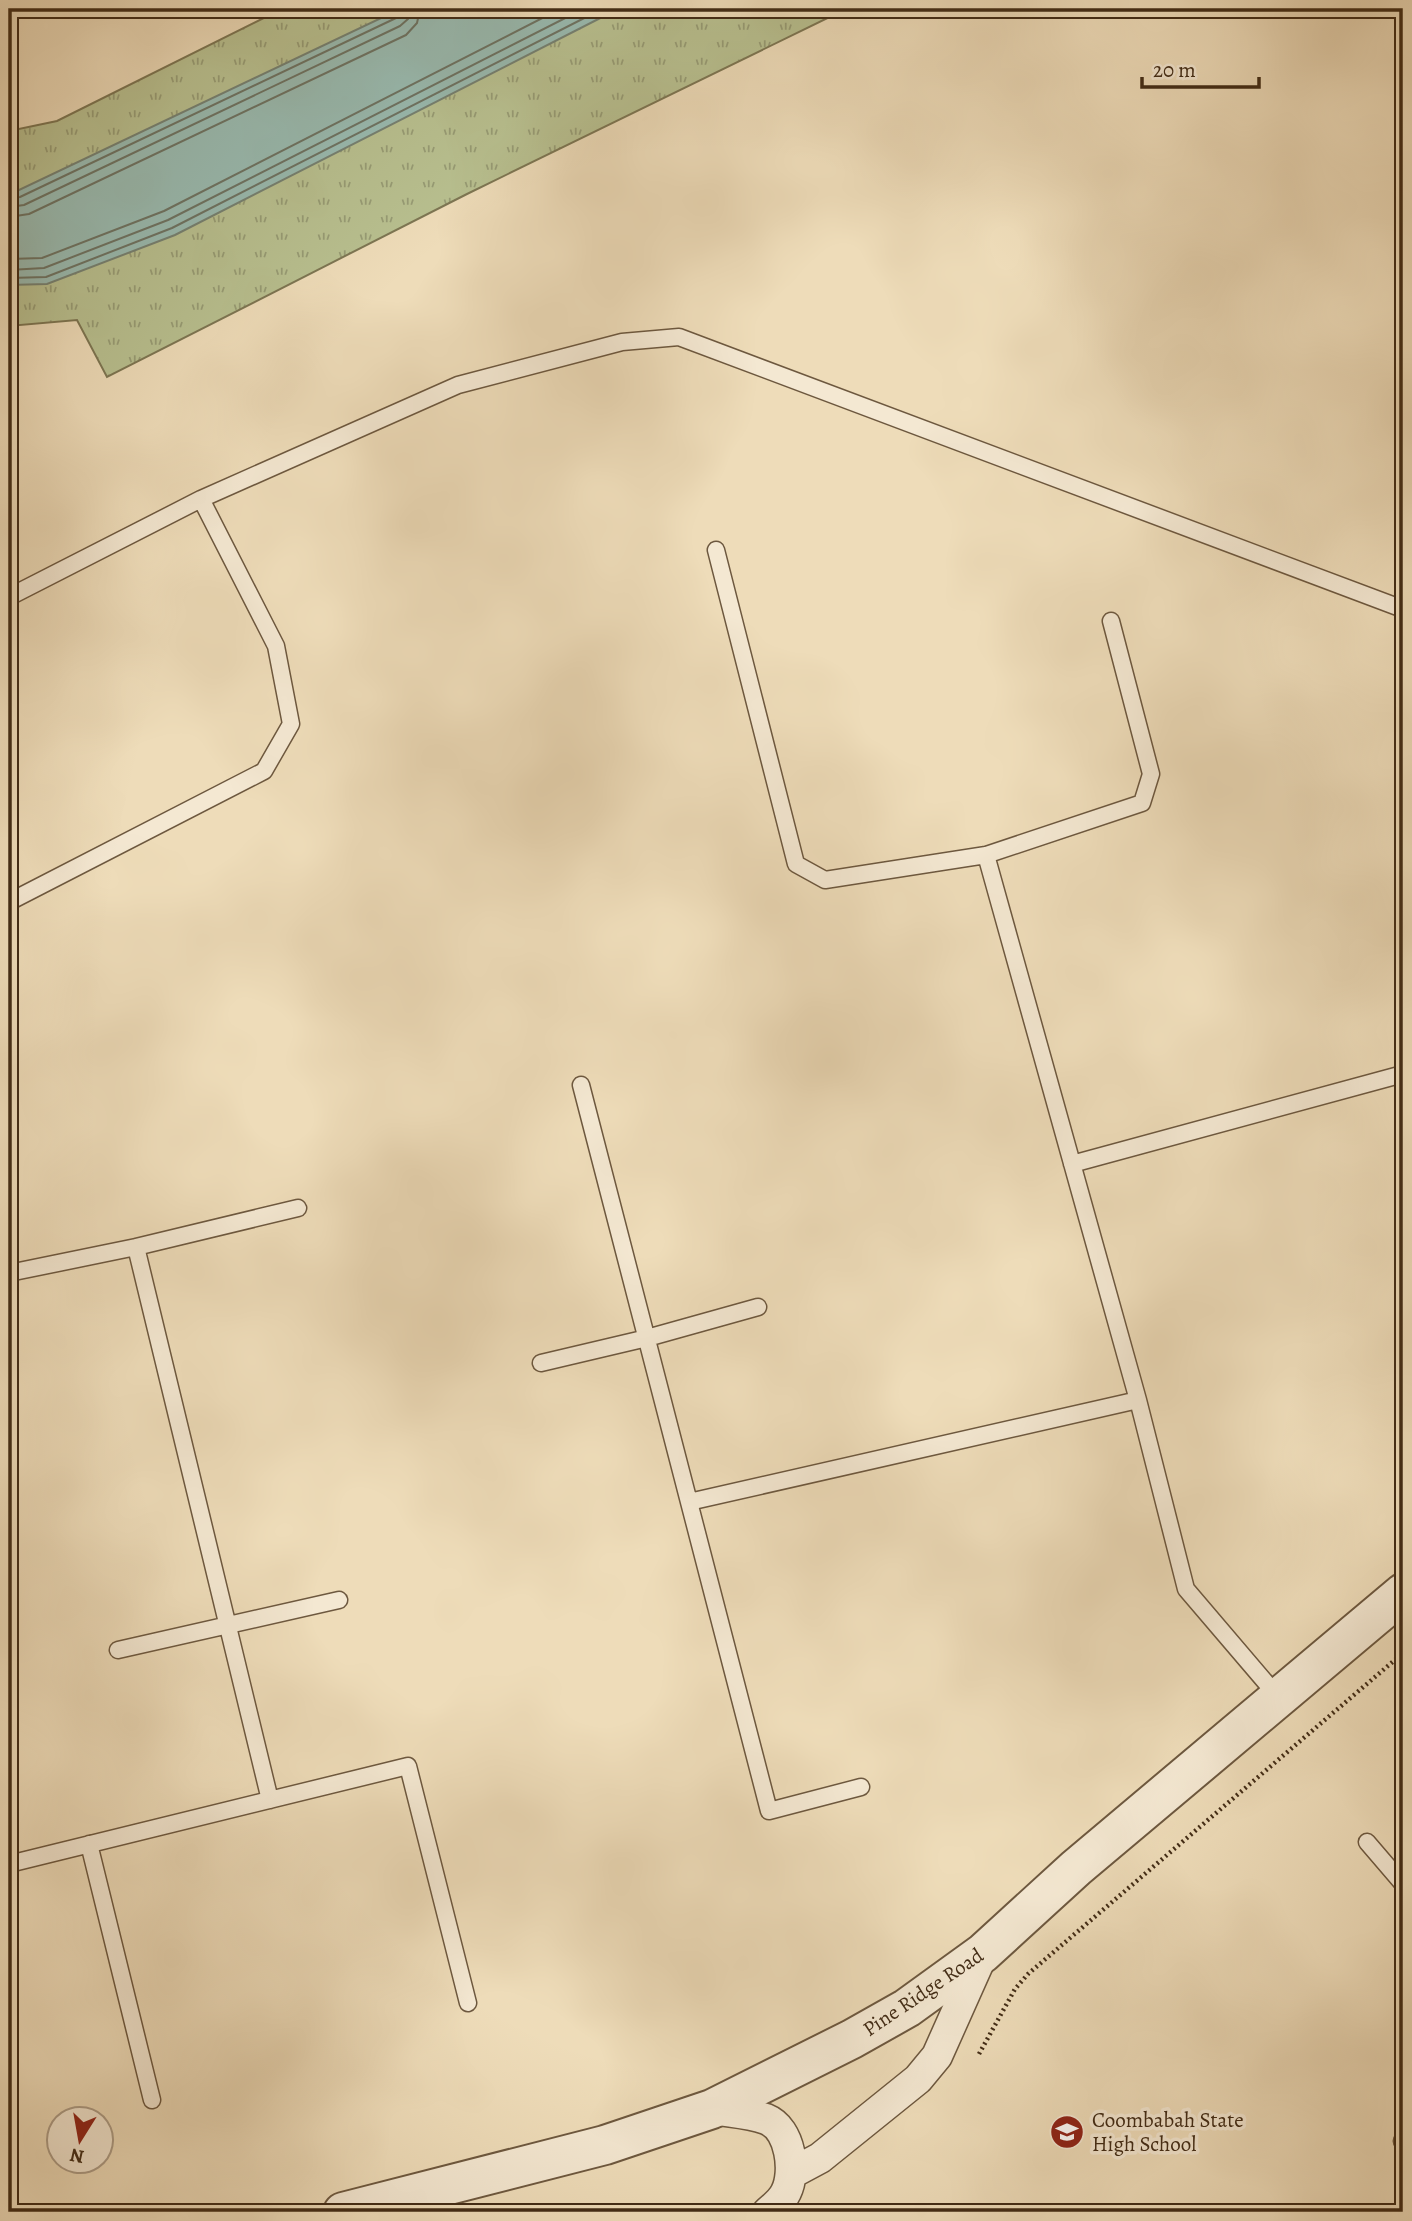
<svg xmlns="http://www.w3.org/2000/svg" width="1412" height="2221" font-family="Alegreya,serif">
	<style>
		.grass { fill: url(#grass-tufts); stroke: #7d7653; stroke-width: 2 }
		.water { fill: #99bbb1; stroke: #768273; stroke-width: 2 }
		.lines { fill: none; stroke-linecap: round; stroke-linejoin: round }
		.shore { stroke: #6e7464; stroke-width: 2 }
		.service-casing { stroke: #6d583f; stroke-width: 19 }
		.minor-casing { stroke: #6d583f; stroke-width: 33 }
		.tertiary-casing { stroke: #6d583f; stroke-width: 42 }
		.path { stroke: #422c16; stroke-width: 4.5; stroke-dasharray: 2 3.5; stroke-linecap: butt }
		.service { stroke: #f4e8d2; stroke-width: 16 }
		.minor { stroke: #f4e8d2; stroke-width: 30 }
		.tertiary { stroke: #f4e8d2; stroke-width: 38 }
		.labels { text-anchor: middle; dominant-baseline: central; stroke-width: 7; stroke-linejoin: round; paint-order: stroke }
		.street-label { font-size: 21px; fill: #422c16; stroke: #f4e8d2 }
		.poi-label { font-size: 21px; fill: #422c16; stroke: #f4e8d2; text-anchor: start }
	</style>
	<defs>
		<pattern id="grass-tufts" width="24" height="20" patternUnits="userSpaceOnUse" patternTransform="scale(1.75)"><rect width="24" height="20" fill="#b8c090"/><path d="M3 7l-1-3M5 7V3M7 7l1-3M15 17l-1-3M17 17v-4M19 17l1-3" fill="none" stroke="#979c75"/></pattern>
	</defs>
	<rect width="100%" height="100%" fill="#eedcb9"/>
	<filter id="stains"><feTurbulence type="fractalNoise" baseFrequency=".00286" numOctaves="4"/><feColorMatrix values="0 0 0 0 .2 0 0 0 0 .09 0 0 0 0 .02 0 0 0 .5 -.17"/></filter>
	<radialGradient id="worn" r=".72"><stop offset=".6" stop-color="#630" stop-opacity="0"/><stop offset="1" stop-color="#630" stop-opacity=".3"/></radialGradient>
	<path class="grass" d="M282,9H846L467,194L107,377L77,320L9,326V131L57,121Z"/>
	<path class="water" d="M400,9H618L175,235L47,284L9,285V191H17Z"/>
	<g class="lines">
		<path class="shore" d="M9,198L20,197L396,18L400,15L401,9
			M9,207L24,205L400,26L408,19L410,9
			M9,217L29,214L406,35L417,23L420,9
			M9,259L42,258L164,211L560,9
			M9,270L44,268L168,220L583,9
			M9,278L46,277L172,228L602,9"/>
		<g class="service-casing">
			<path id="service" d="M716,550L796,864L825,880L986,855L1142,803L1151,774L1111,621
				M9,597L201,499L458,385L622,342L679,337L1403,609
				M986,855L1138,1400L1186,1589L1279,1698
				M9,902L264,771L291,724L276,646L201,499
				M581,1085L769,1811L861,1787
				M1072,1164L1403,1074
				M136,1247L270,1800
				M9,1273L136,1247L298,1208
				M541,1363L647,1338L758,1307
				M689,1502L1138,1400
				M118,1650L339,1600
				M1367,1842L1403,1884
				M89,1844L152,2100
				M9,1864L408,1766L468,2003
				M1402,2141H1403"/>
		</g>
		<g class="minor-casing">
			<path id="minor" d="M712,2109C729,2112 750,2113 766,2119C791,2129 796,2172 786,2192C783,2199 774,2207 768,2212
				M792,2173L820,2158L918,2079L937,2056L983,1953"/>
		</g>
		<g class="tertiary-casing">
			<path id="tertiary" d="M343,2212L605,2145L712,2109L852,2039L907,2008L983,1953L1076,1868L1403,1593"/>
		</g>
		<path class="path" d="M979,2054L1015,1989L1028,1974L1403,1653"/>
		<use href="#service" class="service"/>
		<use href="#minor" class="minor"/>
		<use href="#tertiary" class="tertiary"/>
	</g>
	<defs>
		<g id="school-disc" transform="scale(1.75)"><circle r="9.5" fill="#8f2418" stroke="#f4e8d2"/><path d="M0-5L7-2L0 1L-7-2ZM-4 1L0 2.5L4 1V4Q0 6-4 4Z" fill="#fff"/></g>
	</defs>
	<g fill-rule="evenodd">
		<use href="#school-disc" x="1067" y="2132"/>
	</g>
	<g class="labels">
		<g class="street-label">
			<text transform="translate(923 1992) rotate(-34)">Pine Ridge Road</text>
		</g>
		<g class="poi-label">
			<text x="1092" y="2120">Coombabah State<tspan x="1092" dy="24">High School</tspan></text>
		</g>
	</g>
	<rect width="1412" height="2221" fill="none" stroke="#eedcb9" stroke-width="35"/>
	<rect x="10" y="10" width="1391" height="2200" fill="none" stroke="#422c16" stroke-width="3.5"/>
	<rect x="18" y="18" width="1377" height="2186" fill="none" stroke="#422c16" stroke-width="2"/>
	<g transform="translate(80 2140) rotate(191)"><circle r="33" fill="#f4e8d2" stroke="#ad9d87" stroke-width="2"/>
	<path d="M0-5L12 26L0 18L-12 26Z" fill="#8f2418"/>
	<text y="-10" font-size="19" font-weight="bold" text-anchor="middle" fill="#422c16">N</text>
	</g>
	<path d="M1142 77v10h117v-10" fill="none" stroke="#422c16" stroke-width="3.5"/>
	<text x="1153" y="77" font-size="21" fill="#422c16" stroke="#f4e8d2" stroke-width="5" paint-order="stroke">20 m</text>
	<rect width="100%" height="100%" filter="url(#stains)"/>
	<rect width="100%" height="100%" fill="url(#worn)"/>
</svg>
